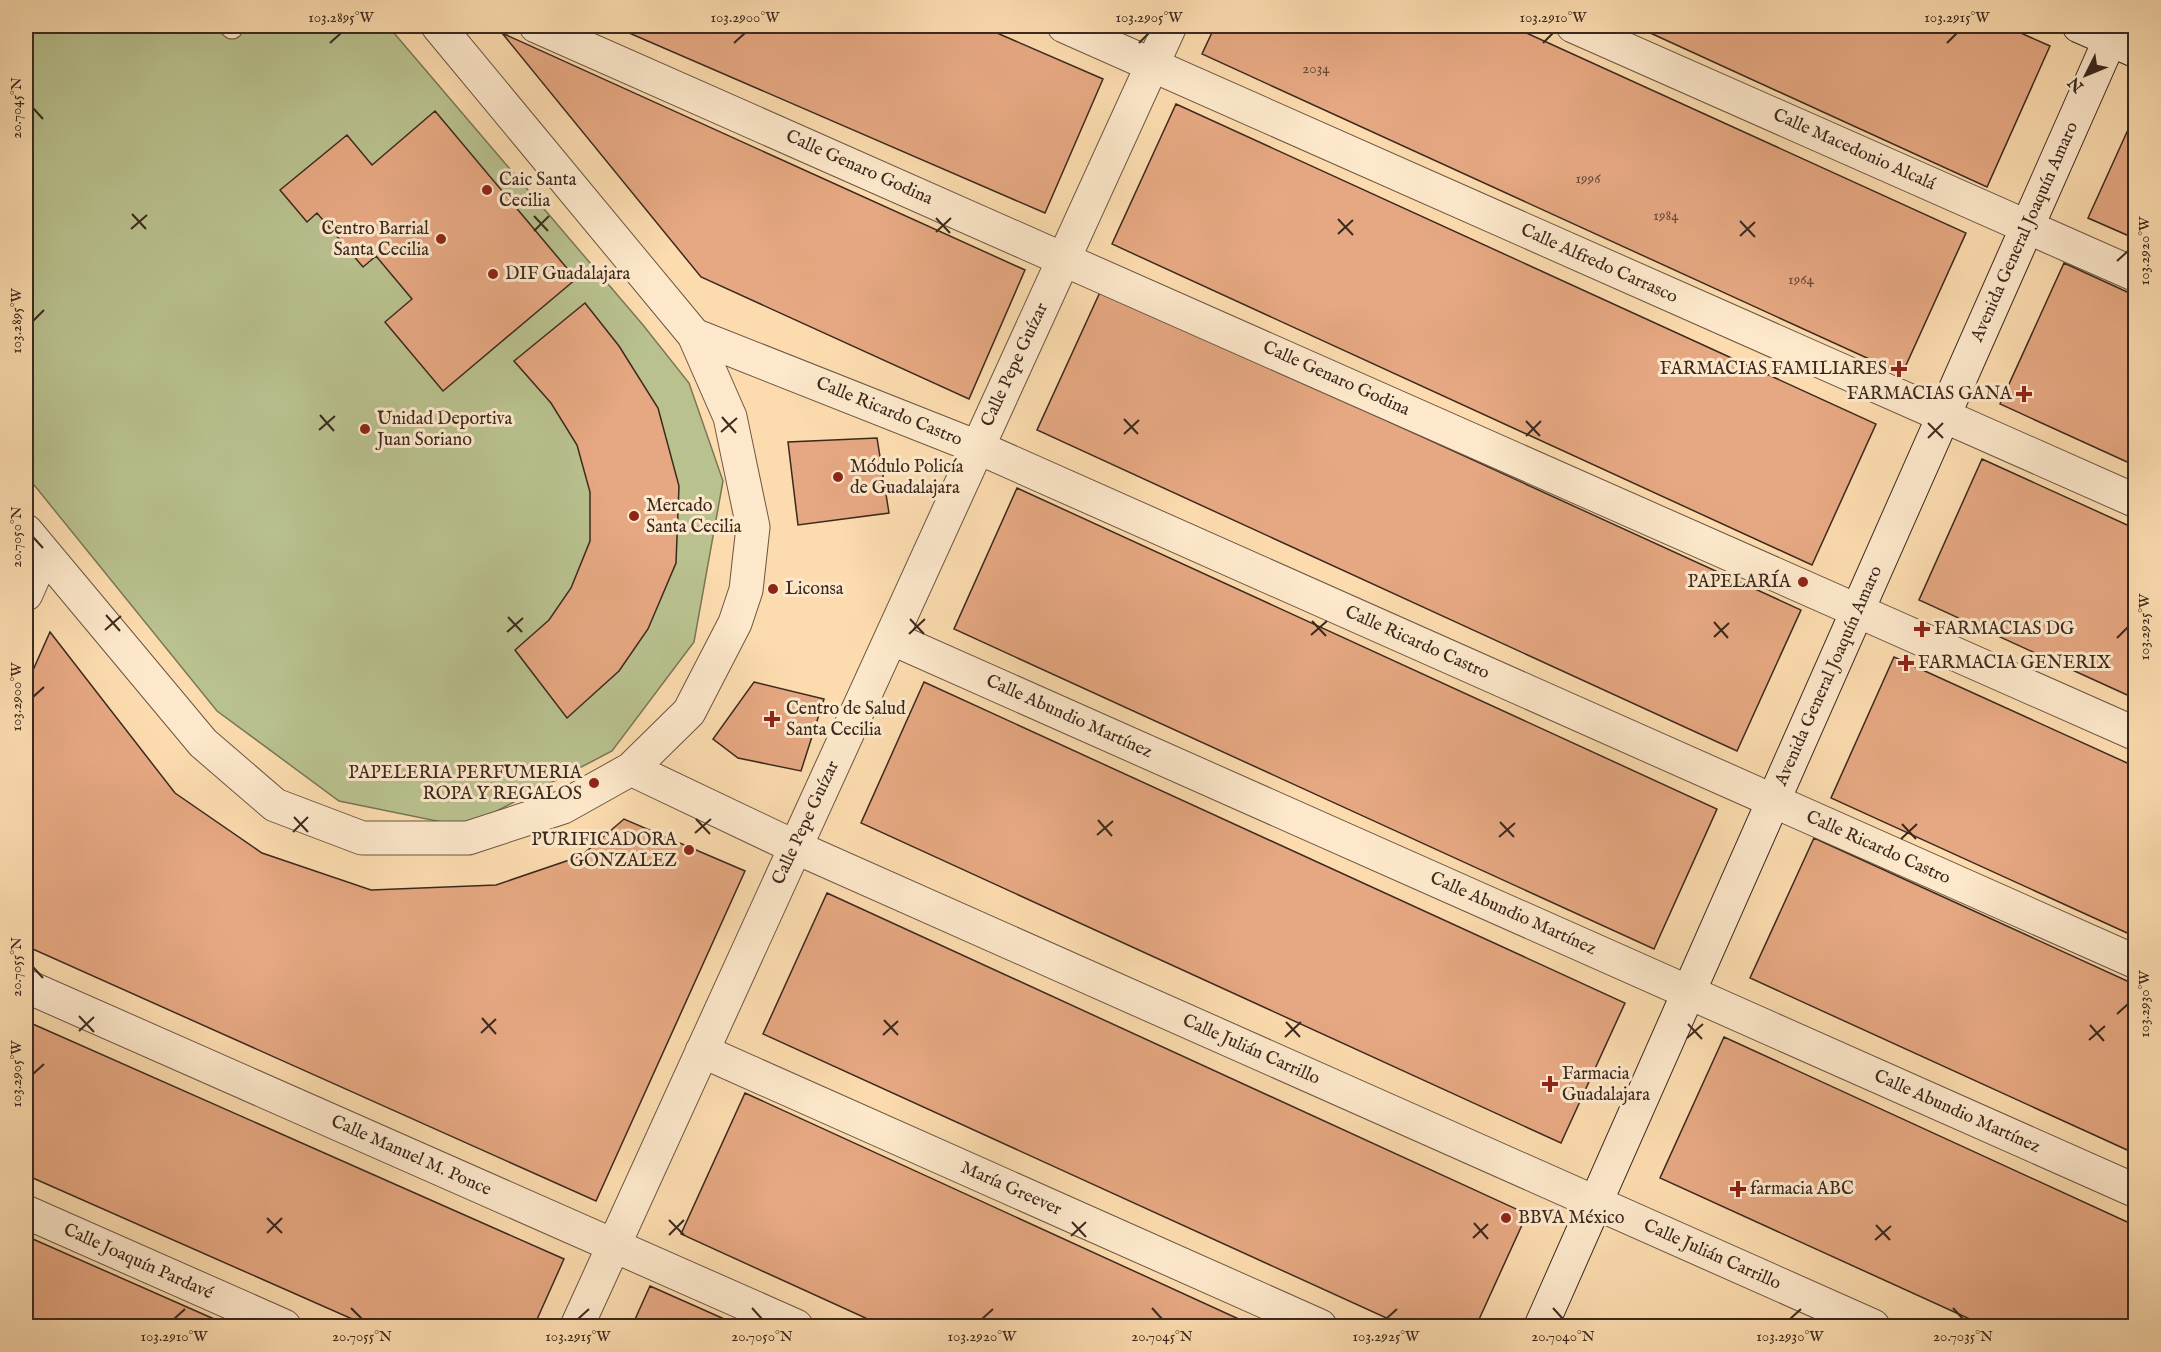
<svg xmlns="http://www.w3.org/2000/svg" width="2161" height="1352" font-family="'IM FELL English',serif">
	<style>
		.green { fill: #b9c28f; stroke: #7a7656; stroke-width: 1.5 }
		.building { fill: #e6a882; stroke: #3b291e; stroke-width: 1.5 }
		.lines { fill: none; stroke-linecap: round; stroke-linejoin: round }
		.lane-casing { stroke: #6b5642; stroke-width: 23 }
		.street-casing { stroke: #6b5642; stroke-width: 35 }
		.secondary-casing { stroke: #3b291e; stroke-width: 35 }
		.lane { stroke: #fde8cb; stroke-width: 21 }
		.street { stroke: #fde8cb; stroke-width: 33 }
		.secondary { stroke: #fde8cb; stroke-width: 33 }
		.ticks { fill: none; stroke: #3b291e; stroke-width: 2 }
		.poi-dot { fill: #8f2418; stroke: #fde8cb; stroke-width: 2 }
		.labels { text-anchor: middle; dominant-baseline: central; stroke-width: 6; stroke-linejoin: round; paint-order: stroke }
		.number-label { font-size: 15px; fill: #664937 }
		.street-label { font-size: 18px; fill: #3b291e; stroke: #fde8cb }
		.poi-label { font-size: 18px; fill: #3b291e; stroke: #fde8cb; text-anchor: start }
		.neatline { fill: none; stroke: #3b291e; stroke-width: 2 }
		.ticks-label { font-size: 15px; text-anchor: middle; fill: #3b291e }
	</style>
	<rect width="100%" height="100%" fill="#fcdcaf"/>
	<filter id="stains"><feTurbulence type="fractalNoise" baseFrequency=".00333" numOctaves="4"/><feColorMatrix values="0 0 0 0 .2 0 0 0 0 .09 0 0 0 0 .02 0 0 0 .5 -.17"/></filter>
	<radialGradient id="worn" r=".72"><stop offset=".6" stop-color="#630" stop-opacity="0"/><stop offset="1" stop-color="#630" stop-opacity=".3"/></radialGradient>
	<path class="green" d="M26,26H388L643,325L689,383L723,481L694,642L612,751L466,827L339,801L217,711L26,475Z"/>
	<path class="building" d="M613,26H981L1103,79L1045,213Z
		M1215,26H1511L1966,233L1902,374L1202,54Z
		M1635,26H2005L2050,46L1987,187Z
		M502,33L1025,270L969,399L701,277Z
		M1176,104L1876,424L1812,565L1112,244Z
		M435,111L576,279L443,391L385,322L412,299L376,256L363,267L317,213L307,222L280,190L347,135L372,165Z
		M2136,112V239L2088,218Z
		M2064,263L2136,296V466L2000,404Z
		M1101,290L1801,610L1737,751L1037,430Z
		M585,303L619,346L658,408L679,486L676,563L648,629L619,671L567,718L515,650L549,620L571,588L590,541V492L577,445L551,403L514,361Z
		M877,438L889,513L798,525L788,442Z
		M1982,459L2136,529V699L1919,600Z
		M1017,488L1717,809L1654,949L954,629Z
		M50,632L175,793L262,853L371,890L496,885L581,856L624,819L745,871L596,1201L26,946V686Z
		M1894,657L2136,767V937L1831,798Z
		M754,682L824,699L801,771L738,758L713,739Z
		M924,682L1625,1003L1561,1143L861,823Z
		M1814,838L2136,985V1154L1750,978Z
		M827,893L1527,1214L1476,1326H1404L763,1034Z
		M26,1021L564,1259L534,1326H368L26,1175Z
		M1724,1037L2136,1226V1326H1985L1660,1178Z
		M745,1093L1254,1326H883L681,1234Z
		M26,1236L230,1326H26Z
		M650,1286L740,1326H632Z"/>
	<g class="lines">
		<g class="lane-casing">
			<path id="lane" d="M230,26L232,28"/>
		</g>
		<g class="street-casing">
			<path id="street" d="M536,26L2136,734
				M1064,26L2136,501
				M1573,26L2136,275
				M694,335L977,447L2136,962
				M26,531L203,743L275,805L362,838H468L563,807L631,769L689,712L735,623L746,590L753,527L730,417L694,335L438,26
				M26,594L44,553
				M891,638L2136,1191
				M631,769L795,847L1873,1326
				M26,986L796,1326
				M702,1051L1320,1326
				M26,1212L284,1326
				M577,1326L1170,26"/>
		</g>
		<g class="secondary-casing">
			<path id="secondary" d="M2079,26L2136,51
				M1541,1326L2116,26"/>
		</g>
		<use href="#lane" class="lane"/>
		<use href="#street" class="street"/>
		<use href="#secondary" class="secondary"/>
	</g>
	<path class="ticks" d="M330,43L341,33M734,43L745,33M1139,43L1149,33M1543,43L1553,33M1947,43L1957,33M33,108L43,119M132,214L146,229M534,216L548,231M936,218L950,233M1338,219L1353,235M1740,221L1755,237M131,229L147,215M534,231L549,216M936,232L951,218M1338,234L1353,220M1740,236L1755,222M2117,261L2128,251M33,321L44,310M320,415L334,431M722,417L736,433M1124,419L1138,434M1526,421L1540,436M1928,423L1943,438M319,430L335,416M721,432L737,418M1124,434L1139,420M1526,436L1541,421M1928,438L1943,423M33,537L43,548M106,615L120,631M508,617L522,632M910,619L924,634M1312,621L1326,636M1714,622L1728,638M105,630L121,616M507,632L523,618M909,634L925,619M1311,635L1327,621M1714,637L1729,623M2117,638L2128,627M33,697L44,687M294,817L308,832M696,819L710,834M1098,820L1112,836M1500,822L1514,837M1902,824L1916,839M293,832L308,817M695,833L711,819M1097,835L1113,821M1499,837L1515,823M1901,839L1917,824M33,967L43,978M2117,1014L2128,1004M79,1016L94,1032M482,1018L496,1034M884,1020L898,1035M1286,1022L1300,1037M1688,1024L1702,1039M2090,1025L2104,1041M79,1031L94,1017M481,1033L496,1019M883,1035L898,1021M1285,1037L1301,1022M1687,1038L1703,1024M2089,1040L2105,1026M33,1074L44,1064M267,1218L282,1233M669,1220L684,1235M1072,1222L1086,1237M1474,1223L1488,1239M1876,1225L1890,1240M267,1233L282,1218M669,1235L684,1220M1071,1236L1086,1222M1473,1238L1488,1224M1875,1240L1891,1226M351,1308L362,1319M752,1308L762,1319M1152,1308L1162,1319M1553,1308L1563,1319M1953,1308L1963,1319M174,1319L185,1309M578,1319L589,1309M982,1319L993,1309M1386,1319L1397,1309M1790,1319L1801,1309"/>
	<g class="poi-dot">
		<circle cx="487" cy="190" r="6"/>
		<circle cx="441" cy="239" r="6"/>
		<circle cx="493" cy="274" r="6"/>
		<path d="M1896 360h6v6h6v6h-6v6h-6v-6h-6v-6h6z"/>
		<path d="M2021 385h6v6h6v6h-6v6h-6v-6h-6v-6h6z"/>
		<circle cx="365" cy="429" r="6"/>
		<circle cx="838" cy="477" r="6"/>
		<circle cx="634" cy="516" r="6"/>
		<circle cx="1803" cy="582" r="6"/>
		<circle cx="773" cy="589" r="6"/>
		<path d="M1919 620h6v6h6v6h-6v6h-6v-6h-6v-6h6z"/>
		<path d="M1903 654h6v6h6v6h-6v6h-6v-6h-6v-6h6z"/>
		<path d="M769 710h6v6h6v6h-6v6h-6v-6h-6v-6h6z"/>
		<circle cx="594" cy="783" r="6"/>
		<circle cx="689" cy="850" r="6"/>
		<path d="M1547 1075h6v6h6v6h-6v6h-6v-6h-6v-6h6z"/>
		<path d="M1735 1180h6v6h6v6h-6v6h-6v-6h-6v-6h6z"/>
		<circle cx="1506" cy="1218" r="6"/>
	</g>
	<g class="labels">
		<g class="number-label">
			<text x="1316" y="68">2034</text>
			<text x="1588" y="178">1996</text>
			<text x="1666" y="215">1984</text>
			<text x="1801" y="279">1964</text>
		</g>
		<g class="street-label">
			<text transform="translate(1854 150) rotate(24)">Calle Macedonio Alcalá</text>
			<text transform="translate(859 168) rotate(24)">Calle Genaro Godina</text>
			<text transform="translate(2025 232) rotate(-66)">Avenida General Joaquín Amaro</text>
			<text transform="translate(1599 264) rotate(24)">Calle Alfredo Carrasco</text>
			<text transform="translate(1015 365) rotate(-65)">Calle Pepe Guízar</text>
			<text transform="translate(1336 379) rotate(24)">Calle Genaro Godina</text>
			<text transform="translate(889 412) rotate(22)">Calle Ricardo Castro</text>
			<text transform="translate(1417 643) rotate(24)">Calle Ricardo Castro</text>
			<text transform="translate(1829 676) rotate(-66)">Avenida General Joaquín Amaro</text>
			<text transform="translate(1069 717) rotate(24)">Calle Abundio Martínez</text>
			<text transform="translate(806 823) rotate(-65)">Calle Pepe Guízar</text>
			<text transform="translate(1878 848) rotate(24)">Calle Ricardo Castro</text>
			<text transform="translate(1513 914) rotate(24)">Calle Abundio Martínez</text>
			<text transform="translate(1251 1050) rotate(24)">Calle Julián Carrillo</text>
			<text transform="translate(1957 1112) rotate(24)">Calle Abundio Martínez</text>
			<text transform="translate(411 1156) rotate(24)">Calle Manuel M. Ponce</text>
			<text transform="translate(1011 1189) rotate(24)">María Greever</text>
			<text transform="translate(1712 1255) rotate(24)">Calle Julián Carrillo</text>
			<text transform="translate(138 1262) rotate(24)">Calle Joaquín Pardavé</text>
		</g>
		<g class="poi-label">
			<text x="499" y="180">Caic Santa<tspan x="499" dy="21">Cecilia</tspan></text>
			<text x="429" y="229" text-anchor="end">Centro Barrial<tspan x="429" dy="21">Santa Cecilia</tspan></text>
			<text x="505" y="274">DIF Guadalajara</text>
			<text x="1887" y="369" text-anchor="end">FARMACIAS FAMILIARES</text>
			<text x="2012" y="394" text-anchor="end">FARMACIAS GANA</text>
			<text x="377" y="419">Unidad Deportiva<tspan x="377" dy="21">Juan Soriano</tspan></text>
			<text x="850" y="467">Módulo Policía<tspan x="850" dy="21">de Guadalajara</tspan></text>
			<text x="646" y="506">Mercado<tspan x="646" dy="21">Santa Cecilia</tspan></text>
			<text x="1791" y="582" text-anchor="end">PAPELARÍA</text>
			<text x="785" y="589">Liconsa</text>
			<text x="1934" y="629">FARMACIAS DG</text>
			<text x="1918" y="663">FARMACIA GENERIX</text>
			<text x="786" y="709">Centro de Salud<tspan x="786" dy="21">Santa Cecilia</tspan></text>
			<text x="582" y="773" text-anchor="end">PAPELERIA PERFUMERIA<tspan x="582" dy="21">ROPA Y REGALOS</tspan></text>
			<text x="677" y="840" text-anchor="end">PURIFICADORA<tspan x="677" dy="21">GONZALEZ</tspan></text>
			<text x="1562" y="1074">Farmacia<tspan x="1562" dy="21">Guadalajara</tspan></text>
			<text x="1750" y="1189">farmacia ABC</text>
			<text x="1518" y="1218">BBVA México</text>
		</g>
	</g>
	<rect width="2161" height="1352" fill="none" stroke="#fcdcaf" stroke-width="66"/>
	<g transform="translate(2086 75) rotate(227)" stroke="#fde8cb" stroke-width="4.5" paint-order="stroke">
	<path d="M0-4.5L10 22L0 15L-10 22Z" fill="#3b291e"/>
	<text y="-9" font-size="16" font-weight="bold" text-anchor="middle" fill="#3b291e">N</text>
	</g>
	<rect x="33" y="33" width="2095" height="1286" class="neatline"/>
	<g class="ticks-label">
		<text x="341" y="22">103.2895°W</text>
		<text x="745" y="22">103.2900°W</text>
		<text x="1149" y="22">103.2905°W</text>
		<text x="1553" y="22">103.2910°W</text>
		<text x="1957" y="22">103.2915°W</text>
		<text transform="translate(16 108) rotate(-90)" y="5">20.7045°N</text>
		<text transform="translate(2144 251) rotate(-90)" y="5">103.2920°W</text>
		<text transform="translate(16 321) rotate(-90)" y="5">103.2895°W</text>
		<text transform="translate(16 537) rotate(-90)" y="5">20.7050°N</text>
		<text transform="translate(2144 627) rotate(-90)" y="5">103.2925°W</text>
		<text transform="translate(16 697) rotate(-90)" y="5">103.2900°W</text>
		<text transform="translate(16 967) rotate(-90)" y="5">20.7055°N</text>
		<text transform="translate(2144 1004) rotate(-90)" y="5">103.2930°W</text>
		<text transform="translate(16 1074) rotate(-90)" y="5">103.2905°W</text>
		<text x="174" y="1341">103.2910°W</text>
		<text x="362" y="1341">20.7055°N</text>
		<text x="578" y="1341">103.2915°W</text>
		<text x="762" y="1341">20.7050°N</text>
		<text x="982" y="1341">103.2920°W</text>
		<text x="1162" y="1341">20.7045°N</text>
		<text x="1386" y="1341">103.2925°W</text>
		<text x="1563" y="1341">20.7040°N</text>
		<text x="1790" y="1341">103.2930°W</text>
		<text x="1963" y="1341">20.7035°N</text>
	</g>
	<rect width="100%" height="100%" filter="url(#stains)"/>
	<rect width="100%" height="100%" fill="url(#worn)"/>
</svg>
